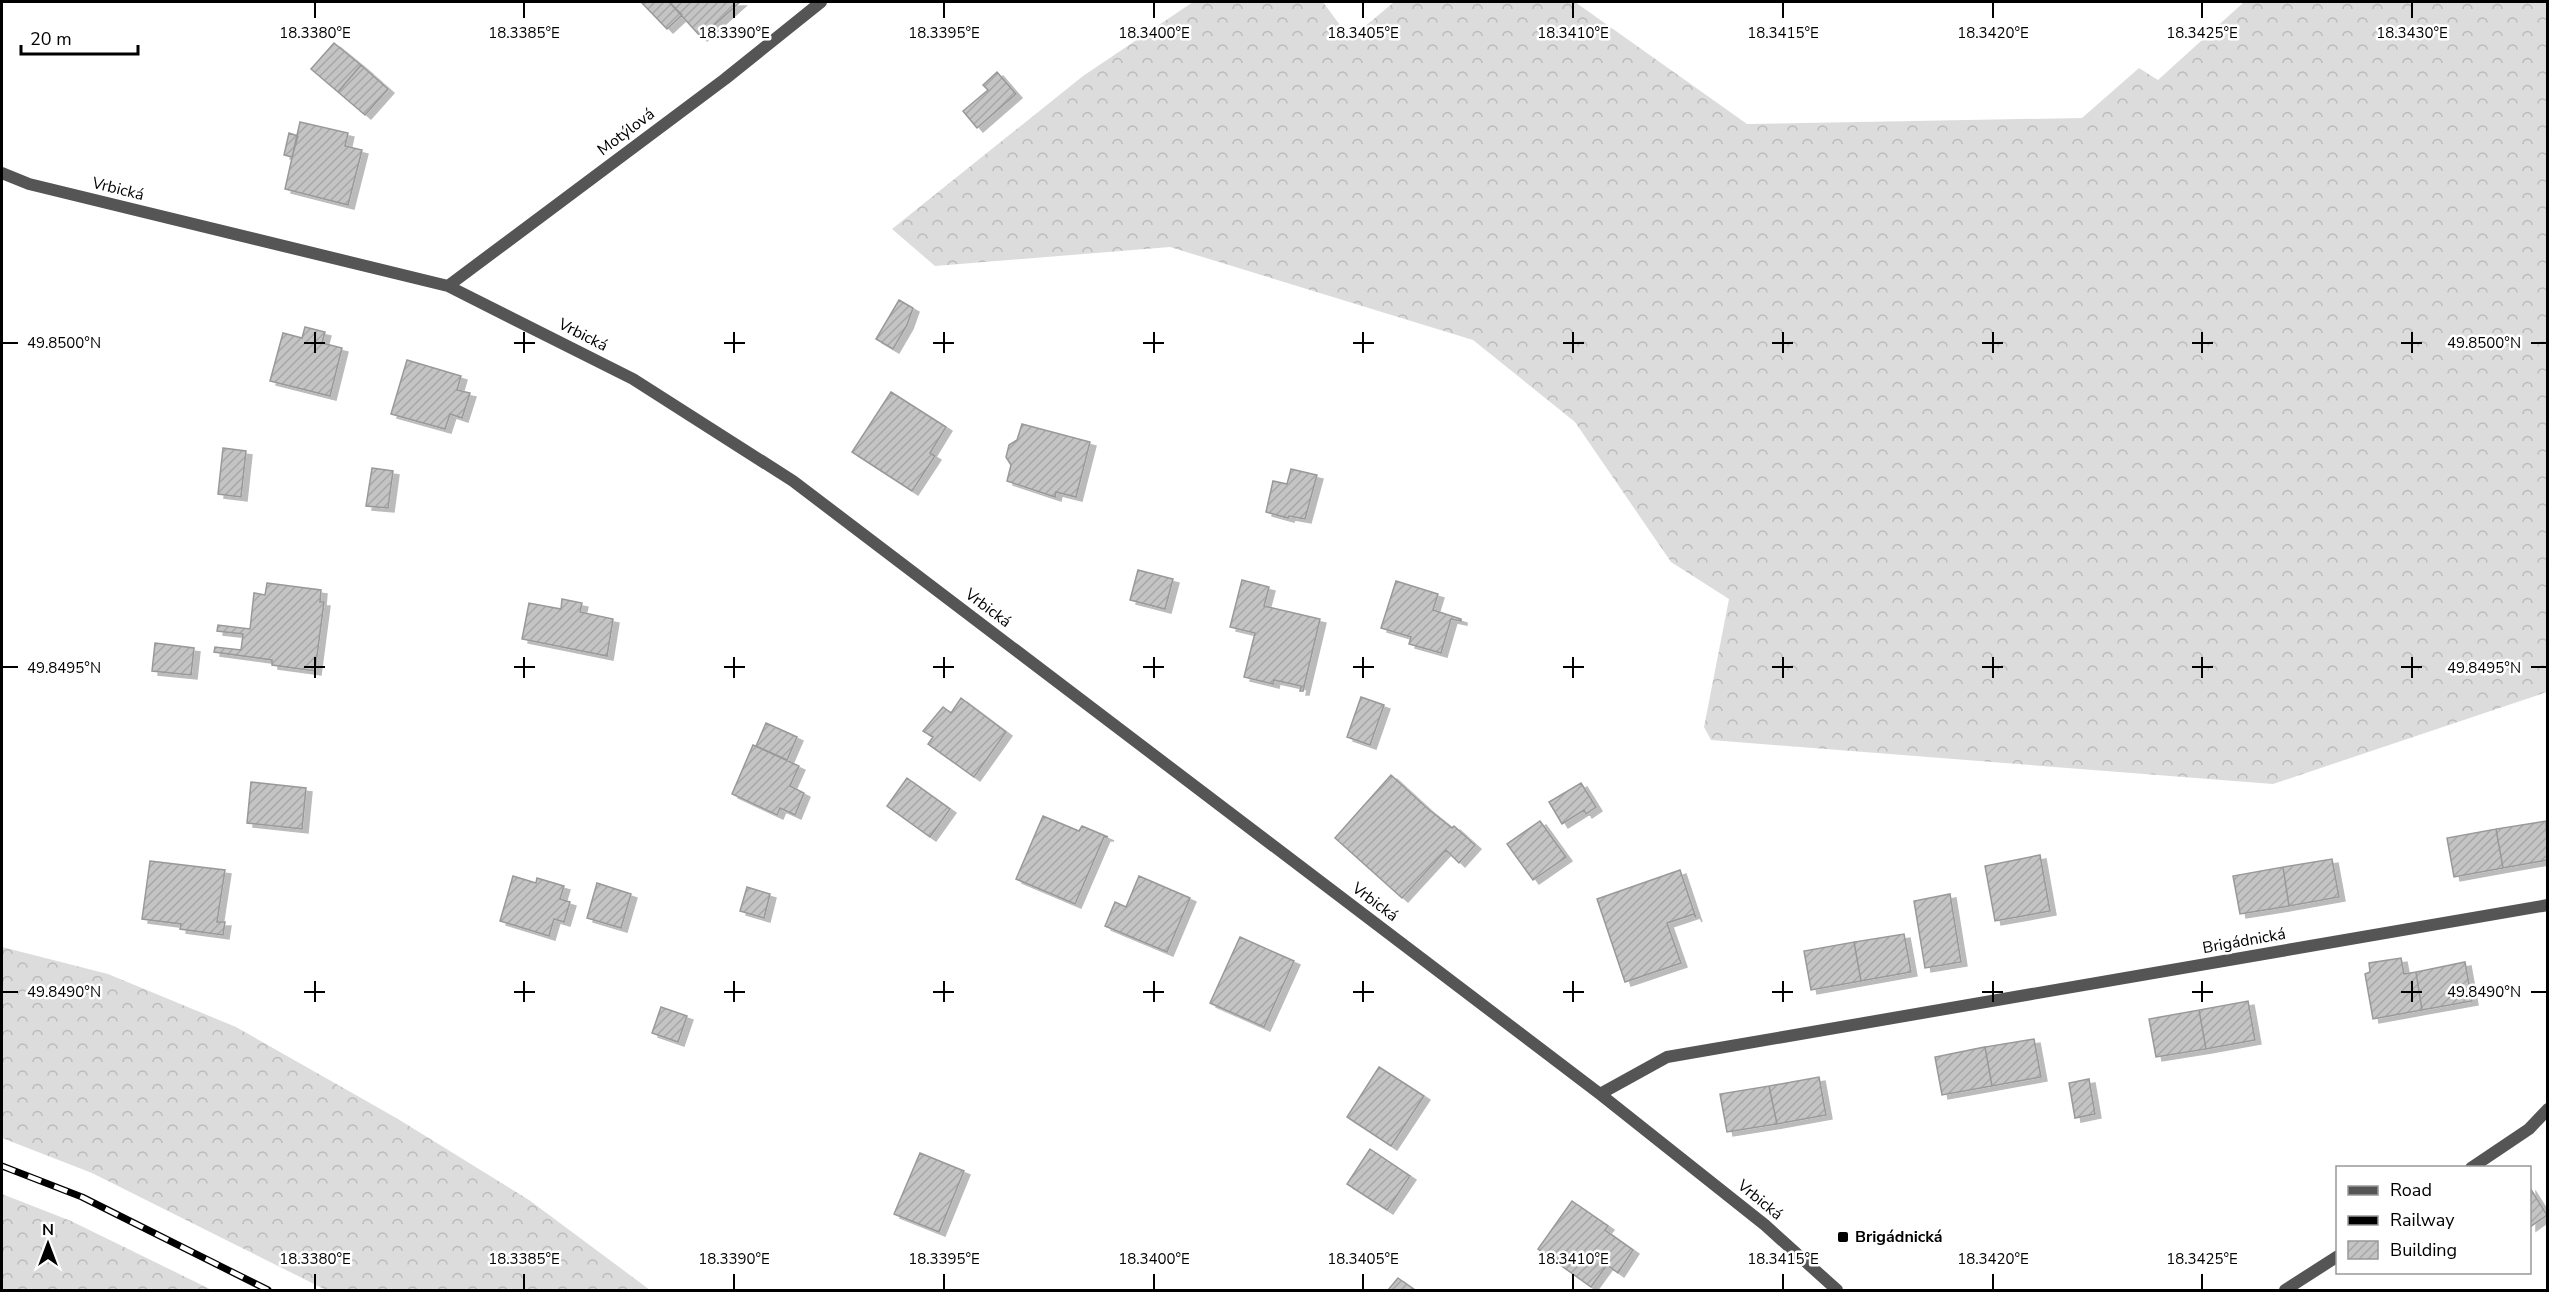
<svg xmlns="http://www.w3.org/2000/svg" width="2549" height="1292" font-family="'Nunito Sans',sans-serif">
	<style>
		.forest { fill: url(#forest-crowns) }
		.building { fill: url(#building-hatch); stroke: #999; stroke-width: 1.5; filter: url(#shadow) }
		.lines { fill: none; stroke-linecap: round; stroke-linejoin: round }
		.minor { stroke: #555; stroke-width: 12 }
		.rail-casing { stroke: #000; stroke-width: 7 }
		.rail { stroke: #fff; stroke-width: 4.5; stroke-dasharray: 14; stroke-linecap: butt }
		.ticks { fill: none; stroke: #000; stroke-width: 2 }
		.poi-dot { fill: #000; stroke: #fff; stroke-width: 2 }
		.labels { text-anchor: middle; dominant-baseline: central; stroke-width: 5; stroke-linejoin: round; paint-order: stroke }
		.street-label { font-size: 16px; fill: #000; stroke: #fff }
		.poi-label { font-size: 16px; font-weight: bold; fill: #000; stroke: #fff; text-anchor: start }
		.ticks-label { font-size: 15px; text-anchor: middle; fill: #000; stroke: #fff; stroke-width: 5; stroke-linejoin: round; paint-order: stroke }
	</style>
	<defs>
		<pattern id="forest-crowns" width="20" height="18" patternUnits="userSpaceOnUse" patternTransform="scale(1.5)"><rect width="20" height="18" fill="#dcdcdc"/><path d="M2 6a3 3 0 1 1 6 0M12 15a3 3 0 1 1 6 0" fill="none" stroke="#bbb"/></pattern>
		<pattern id="building-hatch" width="6" height="6" patternUnits="userSpaceOnUse" patternTransform="scale(1.5)"><rect width="6" height="6" fill="#c4c4c4"/><path d="M-1 1l2-2M0 6l6-6M5 7l2-2" fill="none" stroke="#a7a7a7"/></pattern>
		<filter id="shadow"><feDropShadow dx="6" dy="4" stdDeviation="0" flood-color="#0004"/></filter>
	</defs>
	<rect width="100%" height="100%" fill="#fff"/>
	<path class="forest" d="M1193,2H1323L1350,39L1394,2H1575L1747,124L2082,118L2139,68L2158,80L2244,2H2547V692L2273,784L1711,740L1704,727L1729,599L1671,562L1575,422L1473,340L1170,247L935,266L892,229L1083,76Z
		M2,947L108,974L236,1027L398,1119L529,1200L650,1290H326L92,1173L2,1138Z
		M2,1194L71,1221L212,1290H2Z"/>
	<path class="building" d="M641,2H669L682,15L667,29Z
		M669,2H740L701,37Z
		M334,43L361,65L338,92L311,69Z
		M361,65L388,89L365,115L338,92Z
		M997,72L1016,94L977,128L963,111L988,90L983,85Z
		M300,122L348,133L345,146L362,150L348,205L285,189Z
		M289,133L298,136L292,157L284,155Z
		M899,300L913,308L907,325L893,349L876,339Z
		M305,327L325,332L322,343L342,348L330,396L270,381L283,333L302,338Z
		M407,360L461,376L457,390L470,393L462,418L450,414L445,429L391,414Z
		M891,392L946,427L930,453L935,456L912,491L852,452Z
		M1022,424L1090,442L1076,497L1056,492L1055,497L1007,481L1011,465L1006,457L1009,445L1017,440Z
		M223,448L246,451L241,497L218,494Z
		M372,468L393,471L388,508L366,506Z
		M1291,469L1317,475L1305,519L1289,516L1288,518L1266,512L1273,481L1287,484Z
		M1138,570L1173,579L1165,609L1130,600Z
		M1242,580L1269,587L1264,606L1320,619L1303,691H1300L1301,686L1274,680L1273,684L1244,677L1255,633L1230,627Z
		M1396,581L1438,594L1433,610L1461,619V621L1451,619L1441,653L1409,644L1411,637L1381,628Z
		M267,583L321,590L320,602H324L315,671L272,665V660L214,652L215,647L241,650L243,634L217,631L218,625L250,629L254,593L265,595Z
		M562,599L582,603L580,612L613,619L607,656L522,639L529,603L561,609Z
		M155,643L194,648L191,675L152,671Z
		M1361,697L1384,705L1370,745L1347,737Z
		M961,698L1006,732L974,777L928,744L933,737L923,731L943,707L951,713Z
		M766,723L797,737L787,760L756,746Z
		M753,745L799,766L790,786L804,793L795,815L780,808L777,815L732,794Z
		M1391,775L1427,808L1452,828L1454,826L1475,845L1459,863L1446,850L1402,898L1335,838Z
		M907,778L950,809L930,837L887,806Z
		M251,782L306,788L302,829L247,823Z
		M1581,783L1596,807L1586,814L1584,810L1562,824L1549,802Z
		M1043,816L1079,831L1082,826L1108,837H1104L1075,904L1016,879Z
		M1540,821L1566,857L1533,880L1507,844Z
		M2546,821L2548,860L2503,868L2496,829Z
		M2496,829L2503,868L2454,877L2447,838Z
		M2040,855L2050,911L1995,921L1985,866Z
		M2332,859L2339,897L2289,906L2283,867Z
		M150,861L225,870L217,922H225L223,935L180,929L181,924L142,919Z
		M2283,867L2289,906L2240,914L2233,876Z
		M1680,870L1696,918L1694,914L1667,923L1681,963L1625,982L1597,899Z
		M513,876L536,883L537,878L564,886L560,899L570,902L564,922L554,919L549,936L500,921Z
		M1139,876L1190,898L1167,952L1105,926L1115,902L1126,907Z
		M597,883L631,894L621,928L587,918Z
		M747,887L770,894L764,918L740,911Z
		M1950,894L1961,962L1925,968L1914,901Z
		M1904,934L1911,972L1861,981L1854,942Z
		M1240,937L1294,961L1264,1027L1210,1003Z
		M1854,942L1861,981L1811,990L1804,951Z
		M2401,958L2404,974L2416,972L2422,1010L2373,1019L2365,974L2370,972L2369,963Z
		M2465,962L2472,1001L2422,1010L2416,972Z
		M2248,1001L2255,1040L2206,1049L2199,1010Z
		M661,1007L687,1016L678,1042L652,1033Z
		M2199,1010L2206,1049L2156,1057L2149,1019Z
		M2034,1039L2041,1077L1992,1086L1985,1047Z
		M1985,1047L1992,1086L1942,1095L1935,1057Z
		M1379,1067L1424,1096L1391,1146L1347,1117Z
		M1819,1077L1826,1115L1777,1124L1769,1086Z
		M2089,1079L2095,1114L2075,1118L2069,1083Z
		M1769,1086L1777,1124L1727,1132L1720,1094Z
		M1370,1149L1410,1176L1387,1210L1347,1184Z
		M920,1153L964,1171L939,1232L894,1214Z
		M2530,1188L2547,1215L2530,1227Z
		M1572,1201L1608,1226L1605,1230L1633,1250L1618,1273L1607,1265L1591,1287L1538,1249Z
		M1398,1278L1415,1290H1388Z"/>
	<g class="lines">
		<path class="minor" d="M2,173L29,184L448,286L633,379L793,481L1600,1094L1765,1225L1837,1290
			M448,286L725,79L821,2
			M1600,1094L1667,1057L2548,905
			M2471,1168L2529,1129L2548,1109
			M2285,1290L2338,1256"/>
		<g class="rail-casing">
			<path id="rail" d="M2,1166L82,1197L268,1290"/>
		</g>
		<use href="#rail" class="rail"/>
	</g>
	<path class="ticks" d="M315,3V18M524,3V18M734,3V18M944,3V18M1154,3V18M1363,3V18M1573,3V18M1783,3V18M1993,3V18M2202,3V18M2412,3V18M315,332V353M524,332V353M734,332V353M944,332V353M1154,332V353M1363,332V353M1573,332V353M1783,332V353M1993,332V353M2202,332V353M2412,332V353M3,343H18M304,343H325M514,343H535M724,343H745M933,343H954M1143,343H1164M1353,343H1374M1563,343H1584M1772,343H1793M1982,343H2003M2192,343H2213M2401,343H2422M2531,343H2546M315,657V678M524,657V678M734,657V678M944,657V678M1154,657V678M1363,657V678M1573,657V678M1783,657V678M1993,657V678M2202,657V678M2412,657V678M3,667H18M304,667H325M514,667H535M724,667H745M933,667H954M1143,667H1164M1353,667H1374M1563,667H1584M1772,667H1793M1982,667H2003M2192,667H2213M2401,667H2422M2531,667H2546M315,981V1002M524,981V1002M734,981V1002M944,981V1002M1154,981V1002M1363,981V1002M1573,981V1002M1783,981V1002M1993,981V1002M2202,981V1002M2412,981V1002M3,992H18M304,992H325M514,992H535M724,992H745M933,992H954M1143,992H1164M1353,992H1374M1563,992H1584M1772,992H1793M1982,992H2003M2192,992H2213M2401,992H2422M2531,992H2546M315,1274V1289M524,1274V1289M734,1274V1289M944,1274V1289M1154,1274V1289M1363,1274V1289M1573,1274V1289M1783,1274V1289M1993,1274V1289M2202,1274V1289"/>
	<rect class="poi-dot" x="1837" y="1231" width="12" height="12" rx="3"/>
	<g class="labels">
		<g class="street-label">
			<text transform="translate(626 132) rotate(-37)">Motýlová</text>
			<text transform="translate(118 189) rotate(14)">Vrbická</text>
			<text transform="translate(583 335) rotate(27)">Vrbická</text>
			<text transform="translate(988 608) rotate(37)">Vrbická</text>
			<text transform="translate(1375 902) rotate(37)">Vrbická</text>
			<text transform="translate(2244 941) rotate(-10)">Brigádnická</text>
			<text transform="translate(1760 1200) rotate(39)">Vrbická</text>
		</g>
		<g class="poi-label">
			<text x="1855" y="1237">Brigádnická</text>
		</g>
	</g>
	<g class="ticks-label">
		<text x="315" y="38">18.3380°E</text>
		<text x="524" y="38">18.3385°E</text>
		<text x="734" y="38">18.3390°E</text>
		<text x="944" y="38">18.3395°E</text>
		<text x="1154" y="38">18.3400°E</text>
		<text x="1363" y="38">18.3405°E</text>
		<text x="1573" y="38">18.3410°E</text>
		<text x="1783" y="38">18.3415°E</text>
		<text x="1993" y="38">18.3420°E</text>
		<text x="2202" y="38">18.3425°E</text>
		<text x="2412" y="38">18.3430°E</text>
		<text x="64" y="348">49.8500°N</text>
		<text x="2484" y="348">49.8500°N</text>
		<text x="64" y="673">49.8495°N</text>
		<text x="2484" y="673">49.8495°N</text>
		<text x="64" y="997">49.8490°N</text>
		<text x="2484" y="997">49.8490°N</text>
		<text x="315" y="1264">18.3380°E</text>
		<text x="524" y="1264">18.3385°E</text>
		<text x="734" y="1264">18.3390°E</text>
		<text x="944" y="1264">18.3395°E</text>
		<text x="1154" y="1264">18.3400°E</text>
		<text x="1363" y="1264">18.3405°E</text>
		<text x="1573" y="1264">18.3410°E</text>
		<text x="1783" y="1264">18.3415°E</text>
		<text x="1993" y="1264">18.3420°E</text>
		<text x="2202" y="1264">18.3425°E</text>
	</g>
	<rect width="2549" height="1292" fill="none" stroke="#000000" stroke-width="6"/>
	<rect x="2336" y="1166" width="195" height="108" fill="#ffffff" stroke="#999999" stroke-width="1.5"/>
	<rect x="2348" y="1186" width="30" height="9" fill="#555555" stroke="#999999" stroke-width="1.5"/>
	<text x="2390" y="1196" font-size="18" fill="#000000">Road</text>
	<rect x="2348" y="1216" width="30" height="9" fill="#000000" stroke="#999999" stroke-width="1.5"/>
	<text x="2390" y="1226" font-size="18" fill="#000000">Railway</text>
	<rect x="2348" y="1241" width="30" height="18" fill="url(#building-hatch)" stroke="#999999" stroke-width="1.5"/>
	<text x="2390" y="1256" font-size="18" fill="#000000">Building</text>
	<g transform="translate(48 1244)" stroke="#ffffff" stroke-width="4.5" paint-order="stroke">
	<path d="M0-4.5L10 22L0 15L-10 22Z" fill="#000000"/>
	<text y="-9" font-size="16" font-weight="bold" text-anchor="middle" fill="#000000">N</text>
	</g>
	<path d="M21 45v9h117v-9" fill="none" stroke="#000000" stroke-width="3"/>
	<text x="30" y="45" font-size="18" fill="#000000" stroke="#ffffff" stroke-width="4.5" paint-order="stroke">20 m</text>
</svg>
